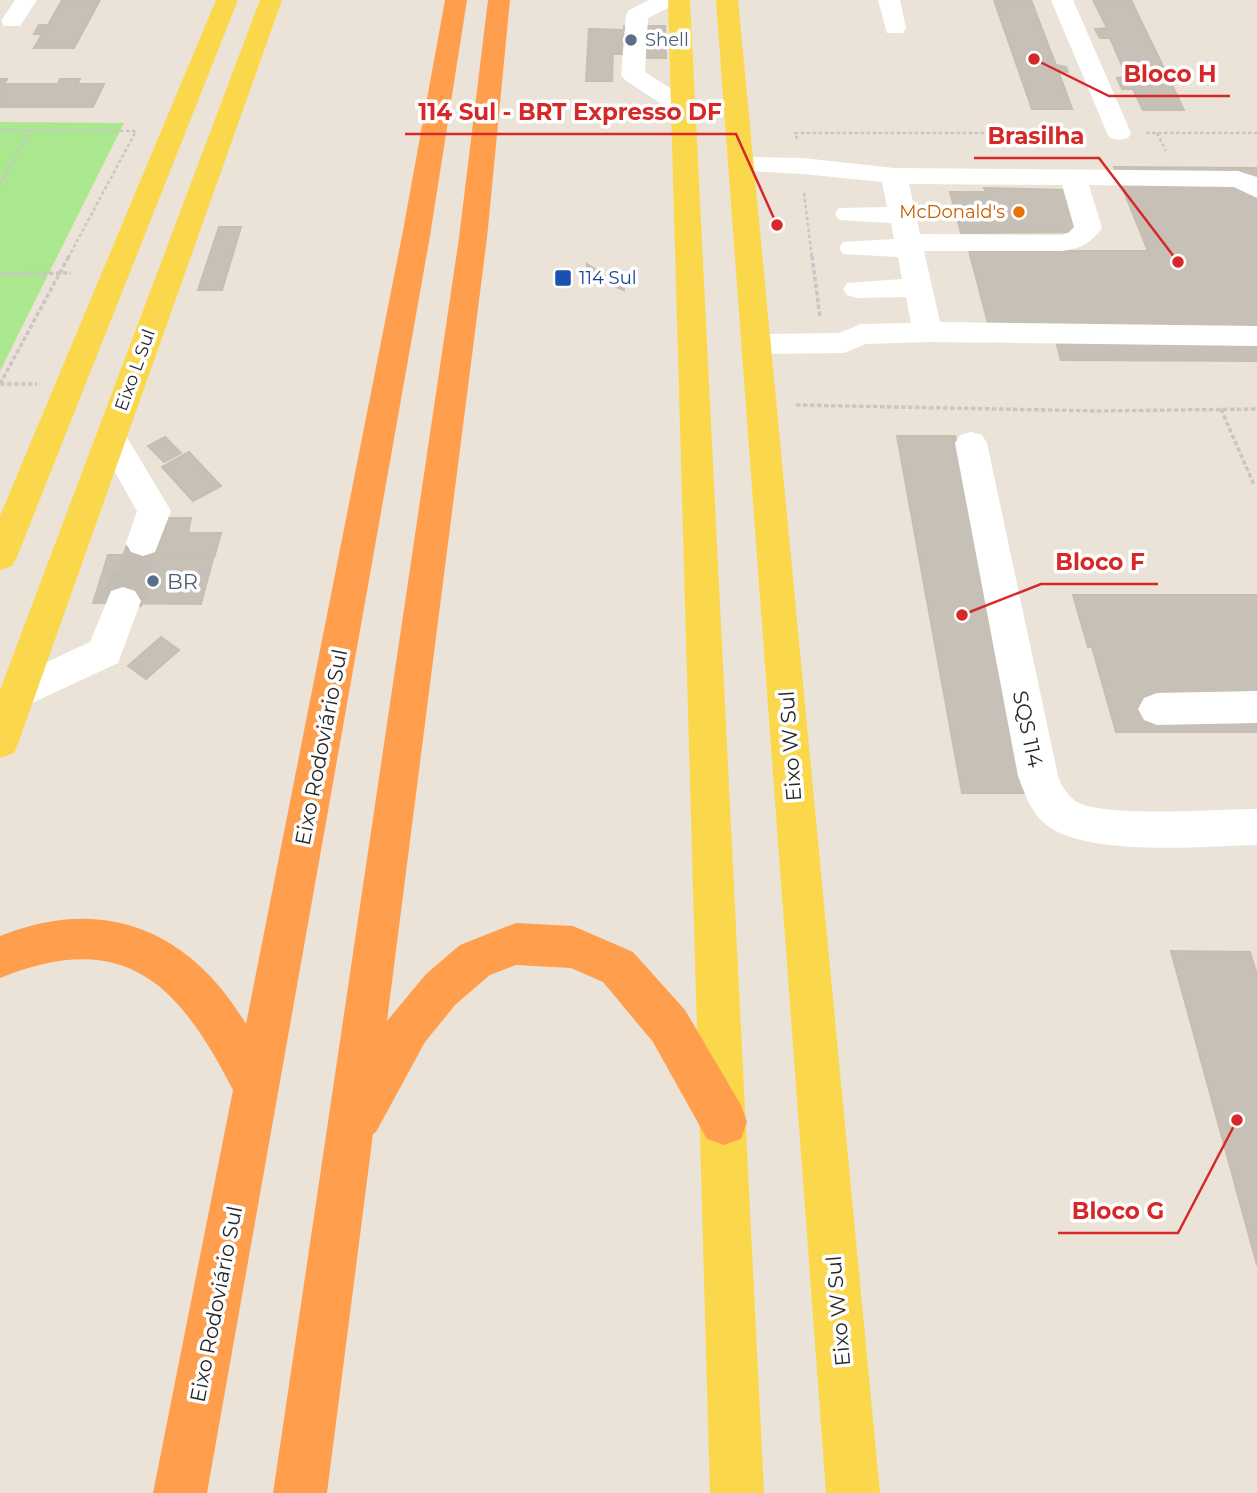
<svg xmlns="http://www.w3.org/2000/svg" width="1257" height="1493" font-family="Montserrat,sans-serif">
	<style>
		.green { fill: #aae78e }
		.building { fill: #c6c0b7; stroke: #c6bfb1; stroke-width: 2 }
		.lines { fill: none; stroke-linecap: round; stroke-linejoin: round }
		.minor-tunnel-far1 { stroke: #c4bdb4; stroke-width: 31; stroke-dasharray: 31 16; stroke-linecap: butt }
		.minor-tunnel { stroke: #c4bdb4; stroke-width: 39; stroke-dasharray: 39 19; stroke-linecap: butt }
		.path-far1 { stroke: #c7c7c7; stroke-width: 2.5; stroke-dasharray: 3.5 2.5; stroke-linecap: butt }
		.path { stroke: #c7c7c7; stroke-width: 3.5; stroke-dasharray: 4.5 2.5; stroke-linecap: butt }
		.minor { fill: #fff; fill-rule: evenodd }
		.major { fill: #fbd74c; fill-rule: evenodd }
		.highway { fill: #ff9f4e; fill-rule: evenodd }
		.service-dot { fill: #5c6f8a; stroke: #fff; stroke-width: 2.5 }
		.food-dot { fill: #e8710a; stroke: #fff; stroke-width: 2.5 }
		.transit-dot { fill: #1a4fb4; stroke: #fff; stroke-width: 2.5 }
		.labels { text-anchor: middle; dominant-baseline: central; stroke-width: 7; stroke-linejoin: round; paint-order: stroke }
		.far-service-label { font-size: 18px; fill: #4e5e75; stroke: #fff; text-anchor: start }
		.far-food-label { font-size: 18px; fill: #c56008; stroke: #fff; text-anchor: end }
		.far-transit-label { font-size: 18px; fill: #164399; stroke: #fff; text-anchor: start }
		.far-street-label { font-size: 18px; fill: #272727; stroke: #fff }
		.service-label { font-size: 21px; fill: #4e5e75; stroke: #fff; text-anchor: start }
		.street-label { font-size: 21px; fill: #272727; stroke: #fff }
		.leader { fill: none; stroke: #d62828; stroke-width: 2.5 }
		.callout-dot { fill: #d62828; stroke: #fff; stroke-width: 2.5 }
		.callout-label { font-size: 23px; text-anchor: middle; font-weight: bold; fill: #d62828; stroke: #fff; stroke-width: 7; stroke-linejoin: round; paint-order: stroke }
	</style>
	<rect width="100%" height="100%" fill="#ebe3d7"/>
	<path class="green" d="M0,122L124,123L0,371Z"/>
	<path class="building" d="M62,0H100L74,48H34L42,34H34L39,25H48Z
		M994,0H1031L1056,65L1066,67L1068,72L1059,73L1072,109H1032Z
		M1093,0H1131L1184,110H1143L1133,89H1122L1117,78L1127,77L1110,38H1100L1095,29L1107,28Z
		M624,26H665L666,58H624Z
		M589,29L624,30V54H613L612,81H586Z
		M0,79H7L4,84H58L60,79H80L77,84H104L93,107H0Z
		M1114,167L1257,168V361L1061,360L1056,342H993L969,251H1148Z
		M984,188L1068,190L1082,232L961,233L950,192H986Z
		M219,227H241L222,290H198Z
		M587,264L624,288V290L587,276Z
		M897,436H955L1034,793H962Z
		M165,437L181,453L164,462L148,446Z
		M189,452L221,486L193,501L162,467Z
		M167,518H191L188,533H221L214,558V555H129L135,533H164Z
		M108,555H214L201,604L93,603Z
		M1073,595H1257V732H1116L1092,647H1088Z
		M161,637L179,650L146,679L128,666Z
		M1171,951L1250,952L1257,975V1265Z"/>
	<g class="lines">
		<path class="minor-tunnel-far1" d="M130,580L143,543"/>
		<path class="minor-tunnel" d="M123,601L131,578"/>
		<path class="path-far1" d="M0,130L138,131
			M1146,133H1257
			M1157,133L1166,151
			M797,139L795,133H1088
			M0,184L30,130
			M804,193L812,258
			M68,258L136,131"/>
		<path class="path" d="M812,256L820,317
			M0,274L71,273
			M0,384L69,256
			M0,384H37
			M796,405L1098,411L1257,409
			M1221,409L1254,485"/>
		<path class="minor" d="M15,0H37L20,26H4L1,21Z
			M649,0H677L674,5L648,18L645,72L693,103L696,108L693,113L684,115L675,113L625,80L621,75L626,15L629,10Z
			M878,0H900L906,28L903,33H887Z
			M1051,0H1073L1131,133L1128,138L1119,140L1110,138L1107,133Z
			M742,157L803,158L894,168L1238,171L1257,177V198L1234,187L1089,185L1102,228C1090,244 1081,248 1062,251H924L940,322L1257,326V346L928,342L866,344L844,353L759,354L749,351L744,344L749,337L759,334L839,333L861,324L911,323L906,297L857,298L847,295L843,289L847,283L902,279L898,257L843,254L839,248L843,242L894,239L891,223L839,220L835,214L839,208L887,207L882,182L803,174L733,170L729,165L733,160ZM909,184L1062,185L1074,227L1068,233L1062,235L920,234Z
			M111,426L122,429L171,511L155,552L143,556L131,552L126,543L137,511L95,437L100,429Z
			M971,432L982,435L987,443L1058,776C1061,786 1068,796 1077,802C1105,818 1220,809 1257,809V845C1205,846 1084,858 1044,823C1031,812 1024,792 1018,776L955,443L960,435Z
			M123,587L135,591L141,601L118,663L30,704L17,709L4,704L0,690L4,682L90,642L111,591Z
			M1257,691V723L1157,725L1144,720L1138,709L1144,698L1157,693Z"/>
		<path class="major" d="M216,0H238L17,557L12,566L0,570V516Z
			M260,0H282L19,741L14,753L0,758V690Z
			M668,0H690L764,1493H710Z
			M716,0H738L880,1493H826Z"/>
		<path class="highway" d="M445,0H467L430,236L207,1493H153L233,1090C178,983 125,928 0,978V936C104,894 190,930 246,1024L402,236Z
			M488,0H510L487,238L387,1021L426,974L460,945L516,923L573,926L633,952L685,1010L741,1105L747,1122L741,1139L724,1145L707,1139L653,1042L603,982L571,968L516,965L490,975L456,1004L425,1042L376,1132L373,1134L327,1493H273L459,238Z"/>
	</g>
	<g class="service-dot">
		<circle cx="631" cy="40" r="7"/>
		<circle cx="153" cy="581" r="7"/>
	</g>
	<circle class="food-dot" cx="1019" cy="212" r="7"/>
	<rect class="transit-dot" x="554" y="269" width="18" height="18" rx="3.5"/>
	<g class="labels">
		<g class="far-service-label">
			<text x="645" y="40">Shell</text>
		</g>
		<g class="far-food-label">
			<text x="1005" y="212">McDonald's</text>
		</g>
		<g class="far-transit-label">
			<text x="579" y="278">114 Sul</text>
		</g>
		<g class="far-street-label">
			<text transform="translate(135 370) rotate(-70)">Eixo L Sul</text>
		</g>
		<g class="service-label">
			<text x="167" y="581">BR</text>
		</g>
		<g class="street-label">
			<text transform="translate(1028 729) rotate(78)">SQS 114</text>
			<text transform="translate(790 746) rotate(-94)">Eixo W Sul</text>
			<text transform="translate(321 747) rotate(-79)">Eixo Rodoviário Sul</text>
			<text transform="translate(216 1304) rotate(-79)">Eixo Rodoviário Sul</text>
			<text transform="translate(838 1311) rotate(-95)">Eixo W Sul</text>
		</g>
	</g>
	<path class="leader" d="M1034 59L1109 96H1230M777 225L736 134H405M1178 262L1099 158H974M962 615L1041 584H1158M1237 1120L1178 1233H1058"/>
	<g class="callout-dot">
		<circle cx="1034" cy="59" r="7"/>
		<circle cx="777" cy="225" r="7"/>
		<circle cx="1178" cy="262" r="7"/>
		<circle cx="962" cy="615" r="7"/>
		<circle cx="1237" cy="1120" r="7"/>
	</g>
	<g class="callout-label">
		<text x="1170" y="82">Bloco H</text>
		<text x="570" y="120">114 Sul - BRT Expresso DF</text>
		<text x="1036" y="144">Brasilha</text>
		<text x="1100" y="570">Bloco F</text>
		<text x="1118" y="1219">Bloco G</text>
	</g>
</svg>
